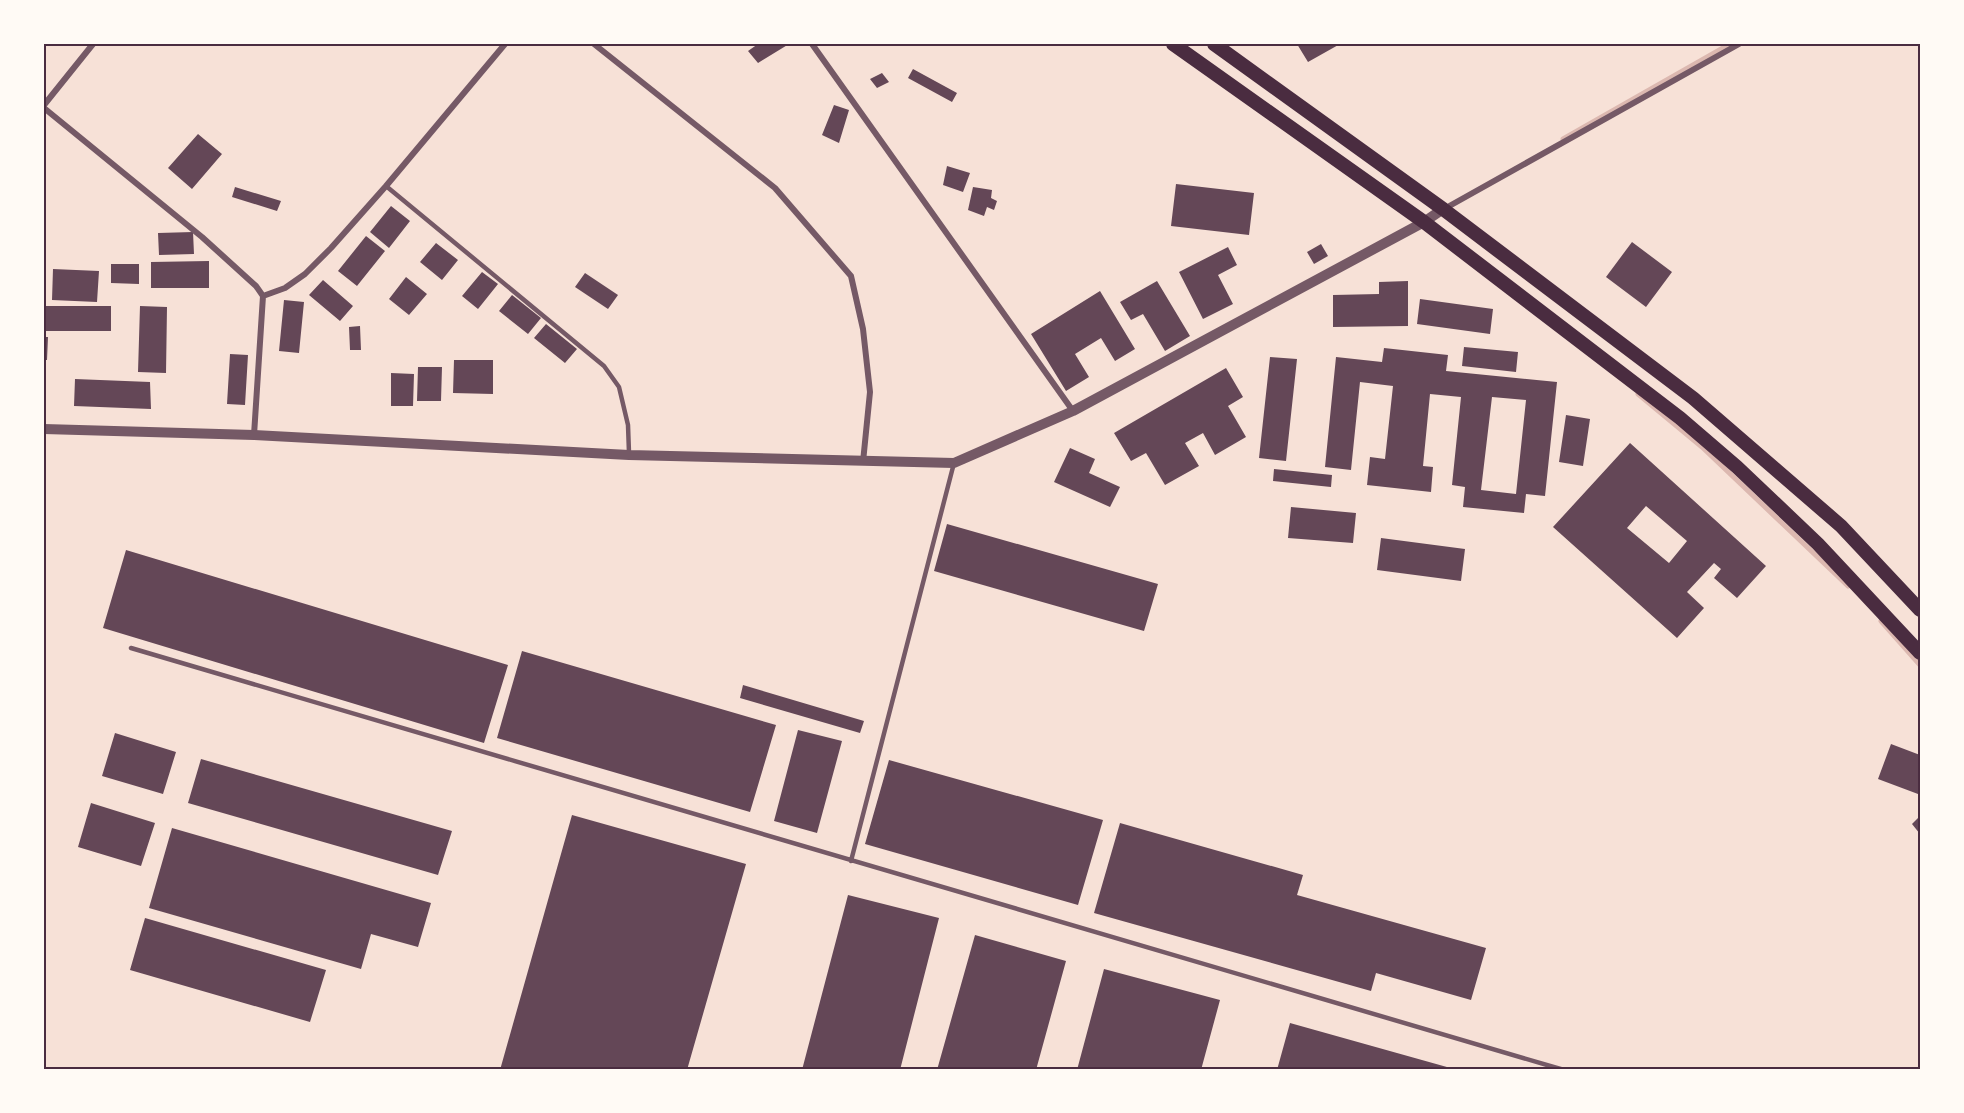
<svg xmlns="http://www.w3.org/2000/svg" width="1964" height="1113" font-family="'Source Serif 4',serif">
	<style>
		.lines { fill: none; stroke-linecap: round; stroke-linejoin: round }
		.stream { stroke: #dcb8b0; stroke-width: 5 }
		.building { fill: #644757; fill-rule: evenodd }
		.service { stroke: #755966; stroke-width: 4.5 }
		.minor { stroke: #755966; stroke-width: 6 }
		.tertiary { stroke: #755966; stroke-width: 10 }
		.trunk { stroke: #4a2c40; stroke-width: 14 }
		.neatline { fill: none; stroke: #4a2c40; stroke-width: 2 }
	</style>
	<rect width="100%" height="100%" fill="#f7e1d7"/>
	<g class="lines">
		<path class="stream" d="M1563,139L1730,44
			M1638,394L1702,447L1848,586
			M1881,621L1920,665"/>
	</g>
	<path class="building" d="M758,44H789L758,63L748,51Z
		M1297,44H1340L1308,62Z
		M913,69L957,93L952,102L908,78Z
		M882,73L889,82L877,88L870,79Z
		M834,105L849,110L839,143L822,135Z
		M198,134L222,154L192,189L168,168Z
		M947,166L970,173L963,192L943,185Z
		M1176,184L1254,193L1249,235L1171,226Z
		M235,187L281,201L277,211L232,197Z
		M973,187L992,190L991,198L997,201L994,210L987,207L984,216L968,210Z
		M391,206L410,221L389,248L370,232Z
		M193,232L194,254L159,255L158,233Z
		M366,236L385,251L357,286L338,271Z
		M1632,242L1672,272L1646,307L1606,277Z
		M436,243L458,260L442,280L420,262Z
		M1321,244L1328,256L1314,264L1307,252Z
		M1228,247L1237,265L1218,275L1233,304L1203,319L1179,272Z
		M209,261V288H151V262Z
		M111,264H139V284L111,283Z
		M53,269L99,271L97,302L52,300Z
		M482,272L498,284L478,309L462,296Z
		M585,273L618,295L608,309L575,287Z
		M406,277L427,294L409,315L389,299Z
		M323,280L353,306L340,321L309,295Z
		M1157,281L1190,336L1165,351L1143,314L1131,320L1120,302Z
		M1408,281V326L1333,327V295L1379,294V282Z
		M1100,291L1135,349L1115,361L1101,338L1075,354L1089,377L1066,391L1031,334Z
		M512,295L541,318L528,334L499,311Z
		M1420,299L1493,309L1490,334L1417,324Z
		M284,300L304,302L299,353L279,351Z
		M44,306H111V331H44Z
		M140,306L167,307L166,373L138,372Z
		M546,324L577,349L565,363L534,338Z
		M360,326L361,350H350L349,327Z
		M44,337H48L47,360H44Z
		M1464,347L1518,352L1516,372L1462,366Z
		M1384,348L1448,355L1446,371L1557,382L1545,496L1526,494L1524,513L1463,507L1465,487L1452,485L1461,397L1430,394L1423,466L1433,467L1431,492L1367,485L1370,457L1385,459L1393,386L1360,382L1351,470L1325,467L1336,357L1382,362ZM1492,397L1526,400L1516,494L1481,490Z
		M230,354L248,355L245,405L227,404Z
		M1270,357L1297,359L1286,461L1259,458Z
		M454,360H493V394L453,393Z
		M418,367H442L441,401H417Z
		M1226,368L1243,397L1228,406L1246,437L1215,455L1203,433L1185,443L1199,466L1165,485L1146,453L1131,461L1114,433Z
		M391,373L414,374L413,406H391Z
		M75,379L150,382L151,409L74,406Z
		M1566,415L1590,419L1583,466L1559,462Z
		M1630,443L1766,566L1737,598L1714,578L1721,569L1714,563L1687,592L1704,608L1677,638L1553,527ZM1646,506L1687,541L1669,563L1627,528Z
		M1070,448L1095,459L1089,473L1120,487L1110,507L1054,482Z
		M1274,469L1332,475L1331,487L1273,481Z
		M1291,507L1356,513L1353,543L1288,538Z
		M947,524L1158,584L1144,631L934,571Z
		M1381,538L1465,549L1461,581L1377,570Z
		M126,550L508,665L484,743L103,628Z
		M522,651L776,725L750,812L497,738Z
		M743,685L864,721L860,733L740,698Z
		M798,730L842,741L817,833L774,821Z
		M115,733L176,752L163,794L102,776Z
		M1891,744L1920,755V787L1918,794L1878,779Z
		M201,759L452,831L438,875L188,803Z
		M889,760L1103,820L1078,905L865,844Z
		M91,803L155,823L141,866L78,847Z
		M572,815L746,864L687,1070H500Z
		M1920,816V834L1912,824Z
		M1120,823L1303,875L1297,895L1486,948L1471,1000L1376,973L1371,991L1094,913Z
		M172,828L431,903L418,947L371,934L361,969L149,908Z
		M848,895L939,918L900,1070H802Z
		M145,918L326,970L310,1022L130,970Z
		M975,935L1066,961L1036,1070H937Z
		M1104,969L1220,1000L1201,1070H1077Z
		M1290,1023L1454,1069V1070H1277Z"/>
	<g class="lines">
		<path class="service" d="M386,186L604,366L619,387L628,425L629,453
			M131,648L1564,1070
			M851,861L954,463"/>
		<path class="minor" d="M594,44L775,188L851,276L863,329L870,392L863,462
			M812,44L1073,411
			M44,105L93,44
			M44,108L202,237L256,286L263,296L254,435
			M1444,209L1739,44
			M263,296L285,288L305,274L331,248L386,186L505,44"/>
		<path class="tertiary" d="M44,429L254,435L629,455L954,463L1073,411L1424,222L1443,209"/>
		<path class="trunk" d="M1173,44L1424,222L1680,418L1737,467L1818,544L1920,653
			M1214,44L1443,209L1693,398L1841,526L1920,610"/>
	</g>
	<rect width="1964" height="1113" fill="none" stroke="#fffaf5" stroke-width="90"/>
	<rect x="45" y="45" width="1874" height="1023" class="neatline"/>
</svg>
